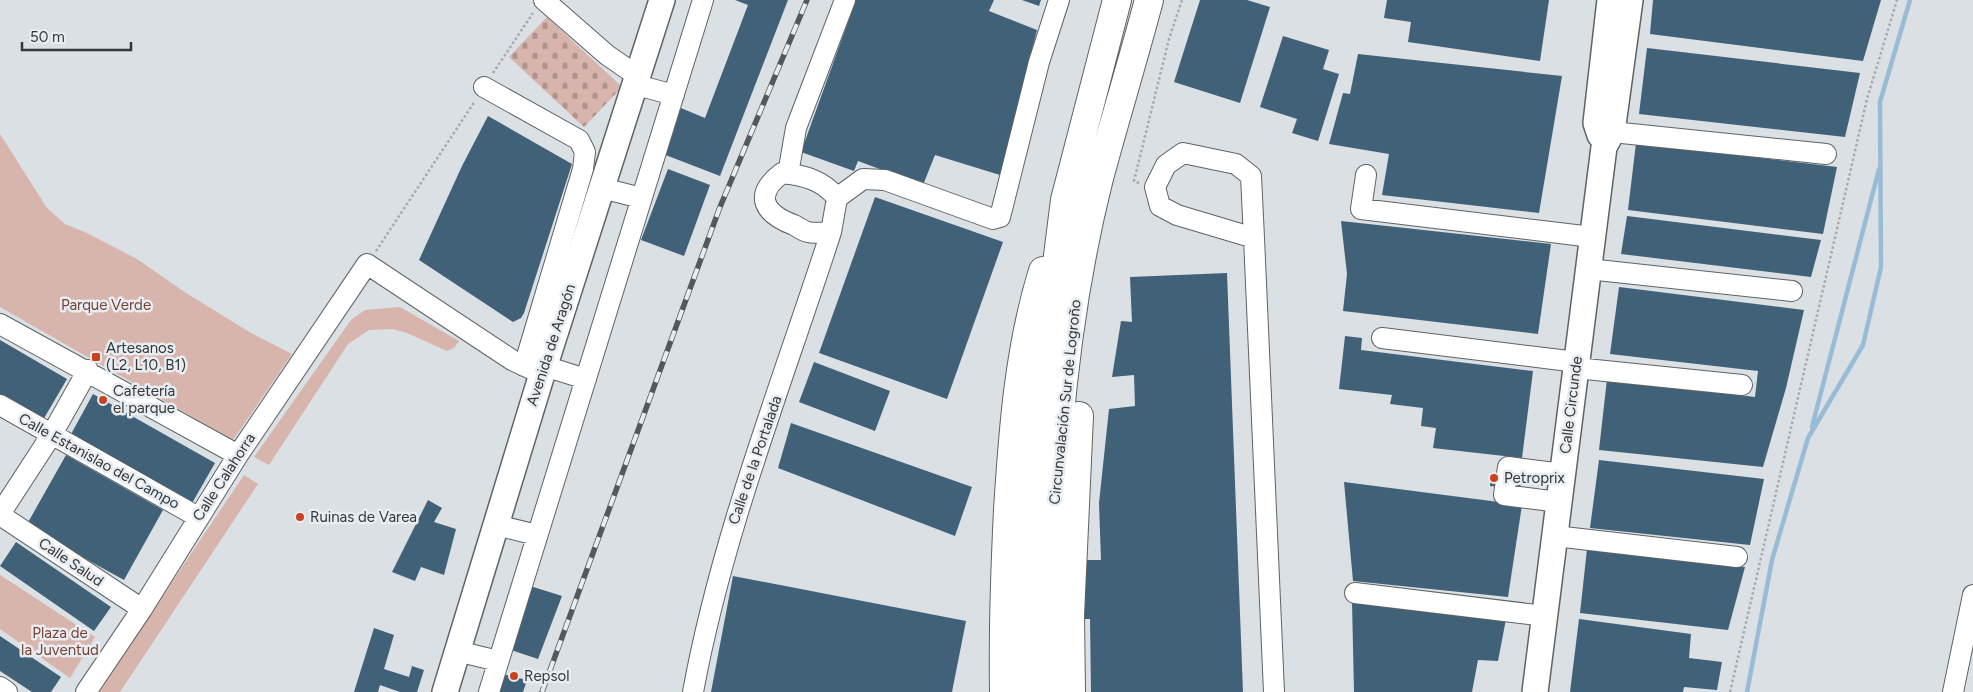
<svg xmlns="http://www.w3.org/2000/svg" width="1973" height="692" font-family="Figtree,sans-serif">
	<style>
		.green { fill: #d7b4ac }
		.cemetery { fill: url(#cemetery-stones) }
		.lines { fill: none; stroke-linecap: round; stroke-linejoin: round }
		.stream { stroke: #99bcd6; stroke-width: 4.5 }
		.building { fill: #406178 }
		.minor-casing { stroke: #5e6366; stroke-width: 22 }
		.major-casing { stroke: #5e6366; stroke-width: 28 }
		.highway-casing { stroke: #5e6366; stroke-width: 30 }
		.path { stroke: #a6aaad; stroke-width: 2.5; stroke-dasharray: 2.5 2.5; stroke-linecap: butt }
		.minor { stroke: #fff; stroke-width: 20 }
		.major { stroke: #fff; stroke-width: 25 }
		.highway { stroke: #fff; stroke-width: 28 }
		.rail-casing { stroke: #555859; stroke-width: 5.5 }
		.rail { stroke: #e8edf2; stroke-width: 4; stroke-dasharray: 11; stroke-linecap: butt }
		.poi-dot { fill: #cb421f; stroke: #e8edf2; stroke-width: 2 }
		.labels { text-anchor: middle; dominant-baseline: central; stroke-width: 5; stroke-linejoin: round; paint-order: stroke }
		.park-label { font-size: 15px; fill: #7a4133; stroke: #e8edf2 }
		.street-label { font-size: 15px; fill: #343637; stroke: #e8edf2 }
		.poi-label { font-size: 15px; fill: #343637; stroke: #e8edf2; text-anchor: start }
	</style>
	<defs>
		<pattern id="cemetery-stones" width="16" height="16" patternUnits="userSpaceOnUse" patternTransform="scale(1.25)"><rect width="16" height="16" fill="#d7b4ac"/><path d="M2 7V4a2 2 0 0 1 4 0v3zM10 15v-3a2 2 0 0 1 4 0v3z" fill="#af938d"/></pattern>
	</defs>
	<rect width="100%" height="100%" fill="#dbe0e4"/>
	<path class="green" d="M0,134L47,208L65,224L87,233L137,259L186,293L251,333L292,354L233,440L0,307Z
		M400,307L459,341L454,348L447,351L407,333L392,329L369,330L348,344L269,465L254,457L351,320L365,310Z
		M244,475L258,484L120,692H98Z
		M0,575L95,637L70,678L0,629Z"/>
	<path class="cemetery" d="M547,17L622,87L584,127L509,57Z"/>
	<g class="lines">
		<path class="stream" d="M1812,427L1879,169
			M1747,692L1772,560L1808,438L1863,345L1881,267L1880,102L1910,0"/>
	</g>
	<path class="building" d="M735,0H788L720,176L663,154L681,108L705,118L748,5Z
		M856,0H994L989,11L1037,30L1000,175L935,155L923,185L858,161L854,171L801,152Z
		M1022,0H1041L1039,6Z
		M1200,0H1247L1270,7L1240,103L1174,82Z
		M1387,0H1549L1540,61L1408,42L1411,22L1384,18Z
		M1653,0H1881L1863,61L1650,34Z
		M1283,36L1329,50L1323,69L1339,74L1318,141L1292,133L1297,119L1260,107Z
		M1647,48L1860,73L1845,137L1639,114Z
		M1358,54L1562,76L1539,213L1382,195L1389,154L1329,144L1343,93L1350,94Z
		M488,116L572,164L524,313L521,318L513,322L419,260L462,166Z
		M1636,143L1837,167L1823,234L1628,210Z
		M668,169L710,185L684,256L641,240Z
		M875,197L1003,242L947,399L819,353Z
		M1627,216L1821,240L1811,277L1621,254Z
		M1341,221L1551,244L1538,334L1343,311L1347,274Z
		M1227,273L1243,692H1091L1090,619H1085L1083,560H1101L1099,503L1109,409L1135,406L1134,375L1112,377L1121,321L1132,322L1130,277Z
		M1619,287L1804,310L1786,388L1763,467L1599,450L1607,379L1755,397L1758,371L1610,354Z
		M1345,336L1362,338L1361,350L1533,371L1522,458L1433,448L1436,428L1421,426L1423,408L1390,404L1392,395L1339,389Z
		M0,340L67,379L43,420L0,396Z
		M814,362L890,391L875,431L799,402Z
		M93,394L215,463L191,505L70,436Z
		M791,423L972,487L955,536L778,468Z
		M66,455L163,510L124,580L26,526Z
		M1599,460L1764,479L1750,545L1590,528Z
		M1491,473L1521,476L1520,489L1490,486Z
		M1344,482L1522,505L1508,597L1353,581Z
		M428,500L442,508L434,522L456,529L444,575L421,567L415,581L392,572Z
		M16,542L111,607L94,631L0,566Z
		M1587,549L1745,567L1728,630L1580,613Z
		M733,576L966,621L952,692H711Z
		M527,585L562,596L538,659L505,648Z
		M1352,602L1506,619L1498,661L1478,660L1472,692H1354Z
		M1579,619L1691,634L1689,658L1722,662L1717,690L1684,687L1683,692H1570Z
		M374,628L394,635L384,669L409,677L412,666L424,670L417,692H400L380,685L378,692H354Z
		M0,636L61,677L51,692H32L0,671Z
		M499,673L527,680L523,692H494Z"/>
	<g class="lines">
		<g class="minor-casing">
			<path id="minor" d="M544,0L607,55L636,75
				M633,84L674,95
				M484,87L579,140L585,152L583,169L524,366
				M1612,132L1826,154
				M788,174L796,128L845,0
				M1366,175L1361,209L1592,237
				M602,188L641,198
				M837,198L863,179L885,180L993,219L1000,217L1039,62L1059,0
				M1254,238L1177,215L1160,206L1155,187L1166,165L1183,153L1236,164L1251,176L1254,238L1274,692
				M1588,269L1792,291
				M0,324L238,455
				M1382,338L1577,362
				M544,366L586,379
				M1576,368L1742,385
				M0,405L198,517
				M1559,502L1504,495L1508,467L1563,474
				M0,514L52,434L88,370
				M0,515L142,609
				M496,525L537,535
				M1555,536L1737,557
				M1355,593L1545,616
				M457,651L498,661
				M0,687L7,692
				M86,692L142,609L238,455L367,264L512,360L542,374
				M489,692L703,0
				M693,692C722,534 782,384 831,232L837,198C823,180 803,175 782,173C752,196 765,214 794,225C798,227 803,231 808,232C815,234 824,232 831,232
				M1953,692L1973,595"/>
		</g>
		<g class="major-casing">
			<path id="major" d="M1600,135L1596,123L1610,0
				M445,692L542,374L662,0
				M1535,692L1604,147L1612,132L1630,0"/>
		</g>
		<g class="highway-casing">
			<path id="highway" d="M1004,692C1003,631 1005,571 1008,510C1013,430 1019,348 1043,271
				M1027,692L1029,501L1034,446L1065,200L1117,0
				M1051,692C1048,522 1057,344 1099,178C1115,119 1133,60 1149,0
				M1071,692L1070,615L1079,416"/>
		</g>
		<path class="path" d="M493,73L533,13
			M1139,183L1134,181L1169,39L1182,0
			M376,251L475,101
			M1730,692L1867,99L1897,0"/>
		<use href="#minor" class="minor"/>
		<use href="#major" class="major"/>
		<use href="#highway" class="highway"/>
		<g class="rail-casing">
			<path id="rail" d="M542,692L720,207L807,0"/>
		</g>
		<use href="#rail" class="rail"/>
	</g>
	<g class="poi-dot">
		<rect x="91" y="352" width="10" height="10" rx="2.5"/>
		<circle cx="103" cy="400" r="5"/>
		<circle cx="1494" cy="478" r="5"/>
		<circle cx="300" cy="517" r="5"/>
		<circle cx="514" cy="676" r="5"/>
	</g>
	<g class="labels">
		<g class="park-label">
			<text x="106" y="305">Parque Verde</text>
			<text x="60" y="633">Plaza de<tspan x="60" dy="17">la Juventud</tspan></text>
		</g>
		<g class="street-label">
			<text transform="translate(551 345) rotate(-72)">Avenida de Aragón</text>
			<text transform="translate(1065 402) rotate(-84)">Circunvalación Sur de Logroño</text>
			<text transform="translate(1571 405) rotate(-83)">Calle Circunde</text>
			<text transform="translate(755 460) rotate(-71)">Calle de la Portalada</text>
			<text transform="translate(99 461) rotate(29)">Calle Estanislao del Campo</text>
			<text transform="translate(224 477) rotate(-57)">Calle Calahorra</text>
			<text transform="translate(71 562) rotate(34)">Calle Salud</text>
		</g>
		<g class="poi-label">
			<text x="106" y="348">Artesanos<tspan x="106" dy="17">(L2, L10, B1)</tspan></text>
			<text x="113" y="391">Cafetería<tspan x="113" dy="17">el parque</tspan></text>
			<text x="1504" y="478">Petroprix</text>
			<text x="310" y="517">Ruinas de Varea</text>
			<text x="524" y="676">Repsol</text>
		</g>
	</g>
	<path d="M22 42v8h109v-8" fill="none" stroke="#343637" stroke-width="2.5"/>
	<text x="30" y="42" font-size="15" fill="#343637" stroke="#e8edf2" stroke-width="4" paint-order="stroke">50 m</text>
</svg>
